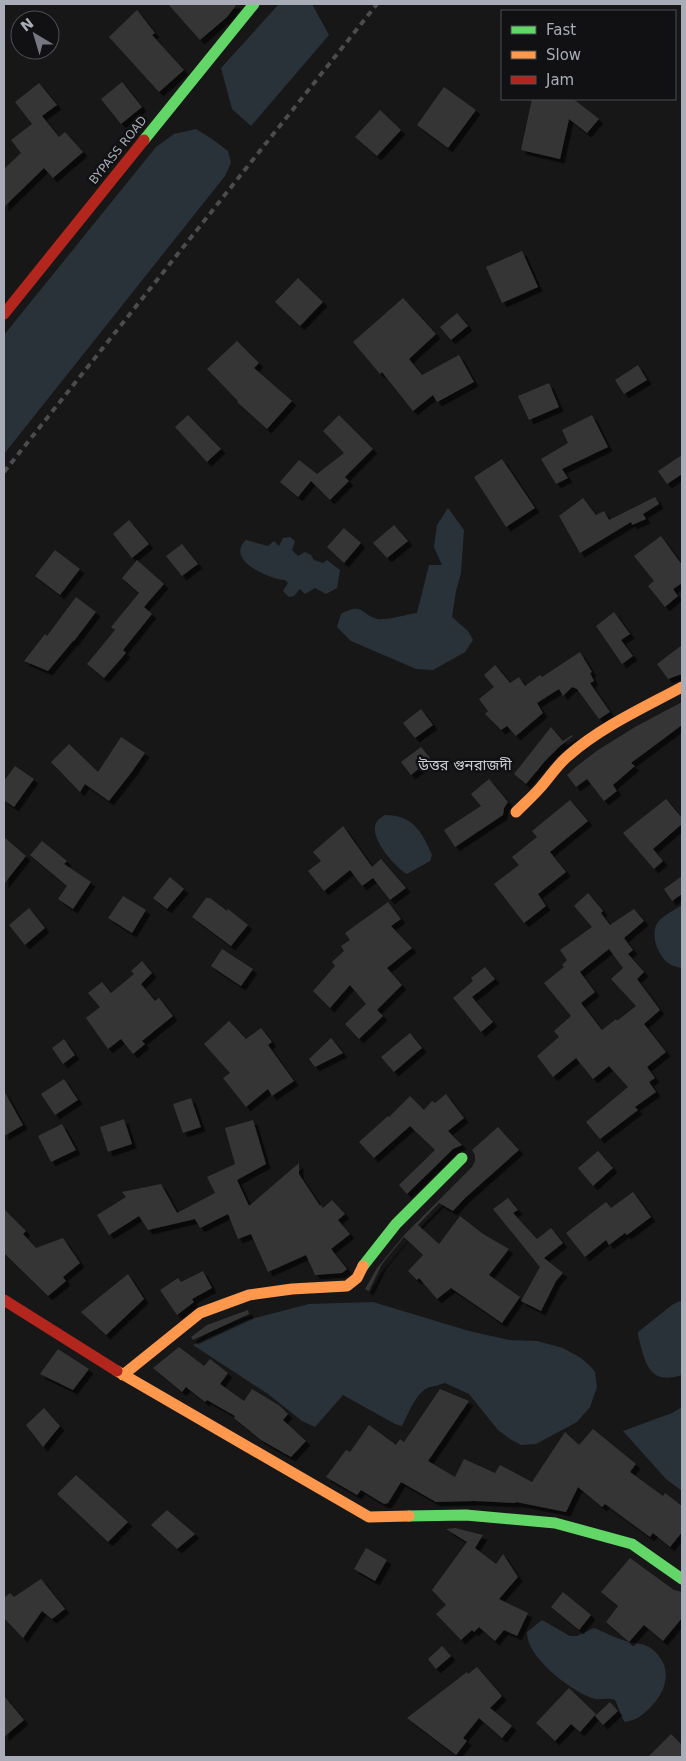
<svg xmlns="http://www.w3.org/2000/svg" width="686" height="1761" font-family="'DejaVu Sans','Noto Sans Bengali',sans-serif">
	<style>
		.water { fill: #2a3239 }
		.building { fill: #353536; fill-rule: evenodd; filter: url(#shadow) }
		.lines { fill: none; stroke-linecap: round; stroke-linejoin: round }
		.fast { stroke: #63d668; stroke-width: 11 }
		.slow { stroke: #ff974d; stroke-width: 11 }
		.jam { stroke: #b3261e; stroke-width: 11 }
		.rail { stroke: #4b4c4f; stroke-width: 4; stroke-dasharray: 6 5; stroke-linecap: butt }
		.labels { text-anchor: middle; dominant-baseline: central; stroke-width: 5; stroke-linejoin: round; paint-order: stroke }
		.street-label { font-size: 12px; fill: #a8adb8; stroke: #111113 }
		.quarter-label { font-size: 15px; fill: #c9ccd4; stroke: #111113 }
	</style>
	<defs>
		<filter id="shadow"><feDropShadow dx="4.5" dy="4.5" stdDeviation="0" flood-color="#0009"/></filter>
	</defs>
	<rect width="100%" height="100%" fill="#171717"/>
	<path class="water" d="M279,4H312L329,35L251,126L232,109L221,68Z
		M196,129L212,139L228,151L231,163L225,176L4,454V335L156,147L174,134Z
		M448,508L464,530L461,573L456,591L452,617L468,631L473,640L465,652L433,670L416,669L351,641L337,627L341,614C363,602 360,614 377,619C385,621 408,614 417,613L429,565H442L434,547L437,525Z
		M290,537L295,541L292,550L298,556L305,552L311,555L314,560L323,563L327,560L340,570L337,588L326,594L315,588L305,594L300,589L294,596L289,597L283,591L288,583L285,580C271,580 224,560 246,540L268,546L274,541L279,546L283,538Z
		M385,815C413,815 422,832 432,855L430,861L407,874C395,867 369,838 376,823C378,819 382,817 385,815Z
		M682,905V968C677,967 672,966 668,963C657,954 649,932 659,921C665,914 675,910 682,905Z
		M680,1301L682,1302V1375C648,1386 645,1362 638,1335V1332L672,1305Z
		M373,1302L469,1331L509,1340L537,1341L563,1348L581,1358L591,1367L595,1372L597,1387L590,1407L577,1422L536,1444L521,1445L510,1439L498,1430L469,1394L445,1383C439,1385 435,1386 430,1387C416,1391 408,1415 402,1426L395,1424L343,1395L315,1427L302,1421L268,1394L193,1345L247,1320L309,1304Z
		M682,1407V1491L666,1479L623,1431L672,1413Z
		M542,1620L570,1636H577L594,1628C604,1632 615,1638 626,1641C635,1644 645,1643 652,1649C679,1671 662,1701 639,1717C635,1720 629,1721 625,1722C620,1716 619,1707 615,1700C607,1697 599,1701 592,1698C571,1691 526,1657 527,1632Z"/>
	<path class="building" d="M168,4H237L227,17L200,40Z
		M137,10L155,33L152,35L184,70L159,92L109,37Z
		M122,82L142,107L121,124L101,99Z
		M39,83L57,105L42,116L59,137L65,132L83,152L53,178L44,168L4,207V169L21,153L11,140L32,124L15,102Z
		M444,87L476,110L448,148L417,125Z
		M532,99H568L576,101L599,119L587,133L569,119L560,159L521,150Z
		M380,110L401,130L377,156L355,137Z
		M522,251L538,287L502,303L486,267Z
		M298,278L323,302L300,326L275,302Z
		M403,298L436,334L409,359L422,375L459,355L474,382L437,402L433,395L413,411L382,372L380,374L353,342Z
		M457,313L468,326L451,340L440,327Z
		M237,341L259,363L254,368L292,401L267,429L237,402L238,401L207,369Z
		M638,365L647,380L624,394L615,380Z
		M549,383L559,407L529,420L518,396Z
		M188,415L221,449L207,462L175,427Z
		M339,415L373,449L345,477L349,481L330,500L311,481L298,497L280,482L299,460L317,474L344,453L323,431Z
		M592,415L608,447L562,469L568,478L556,484L541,459L568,443L562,430Z
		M682,455V474L667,484L658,471Z
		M502,459L535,508L506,527L474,477Z
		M655,497L659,504L643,514L646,519L632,525L631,522L580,553L559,516L583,498L596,515L604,511L609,520Z
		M129,520L149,544L132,558L113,534Z
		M394,525L408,541L387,558L373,543Z
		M344,528L361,543L344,563L327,547Z
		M661,536L682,565V583L673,589L678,596L665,607L648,586L654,581L634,556Z
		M182,544L198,564L182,576L166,556Z
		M55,550L80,569L60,595L35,576Z
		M137,560L164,584L144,607L152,614L123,650L126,653L104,678L87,664L115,630L111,627L139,593L122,578Z
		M76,597L96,612L74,641H73L48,671L24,661L45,634L47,636Z
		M614,612L630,634L621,640L633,656L622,664L596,626Z
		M682,645V674L668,679L657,664Z
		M580,652L592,672L590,673L594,681L590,683L610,712L599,719L577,689L572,687L563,696L559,689L537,703L543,713L516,736L507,726L501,730L485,714L488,711L479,699L494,687L484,675L495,665L510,683L519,677L525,686L540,675L542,677Z
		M682,702V725L631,763L635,766L613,785L617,791L604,801L587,779L576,787L567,775L577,766L598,750L635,727Z
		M421,709L433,725L415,738L403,723Z
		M551,727L563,741L572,735L573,736L559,747L545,761L526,784L514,774Z
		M121,737L145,753L131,773L109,801L85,784L80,792L51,762L69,744L98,772Z
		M421,747L431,759L411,775L401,762Z
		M15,766L34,779L14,807L4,800V781Z
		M489,779L508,802L504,808L503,815L455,847L444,830L481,806L471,794Z
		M666,799L682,818V824L653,849L663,861L654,869L623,833Z
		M570,800L588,821L550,852L566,872L538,894L546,906L524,923L494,884L519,865L512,857L537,837L532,831Z
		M343,826L372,867L381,859L406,888L390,900L373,878L362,886L350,870L324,891L308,871L321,861L313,852Z
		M4,837L26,856L4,884Z
		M42,841L67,861L64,864L91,882L73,909L58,899L67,886L30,855Z
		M682,876V894L672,901L664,889Z
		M170,877L184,889L167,909L153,898Z
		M588,893L603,911L601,913L610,925L634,909L644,921L624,938L633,950L628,954L644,972L637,979L660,1010L644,1024L666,1052L647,1067L655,1078L649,1082L656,1092L635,1107L638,1110L600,1139L586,1122L628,1087L609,1066L593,1079L576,1058L553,1077L537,1056L559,1037L554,1031L571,1016L544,983L564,967L562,965L567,960L560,950L592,927L574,906ZM609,949L623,968L611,979L636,1006L617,1021L616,1019L602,1030L581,1003L595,992L580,972Z
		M123,896L146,910L132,933L108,918Z
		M206,898H210L227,911L228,909L248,925L231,946L192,917Z
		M388,902L401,919L391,926L412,948L387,968L402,985L377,1010L383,1016L359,1039L345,1024L366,1004L350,985L330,1008L313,991L335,966L332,962L344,951L341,946L350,940L345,933Z
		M29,908L45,928L25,945L9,925Z
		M222,949L253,969L241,986L211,966Z
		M142,961L152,973L141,984L155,1001L159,998L173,1016L142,1041L145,1044L133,1054L121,1039L108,1049L86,1018L100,1007L88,993L102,982L111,993L134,974L131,971Z
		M485,967L495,979L472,997L493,1022L481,1032L453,998L473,981L471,978Z
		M229,1021L246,1039L261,1028L272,1042L268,1045L294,1081L272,1096L268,1089L246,1107L223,1078L230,1073L204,1044Z
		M410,1033L422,1048L394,1072L381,1057Z
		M331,1038L343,1053L315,1067L309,1059Z
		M64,1039L75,1055L63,1064L52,1048Z
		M64,1079L78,1100L55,1115L41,1094Z
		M4,1091L23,1125L4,1136Z
		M446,1094L464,1118L448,1131L462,1145L453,1149L407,1194L399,1185L435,1150L410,1126L374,1158L359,1142L388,1116L389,1117L410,1096L424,1110L432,1101L435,1103Z
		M191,1098L201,1127L183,1133L173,1104Z
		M124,1119L132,1144L108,1152L100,1127Z
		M253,1120L266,1164L237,1180L249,1206L299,1163V1174L320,1206L321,1205L323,1208L332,1200L345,1214L338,1220L350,1234L331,1249L347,1269L342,1273L315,1275L306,1255L268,1272L251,1234L238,1239L228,1214L200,1228L195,1219L148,1230L139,1216L109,1235L97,1215L126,1197L122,1192L161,1184L177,1213L215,1193L207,1177L235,1164L225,1128Z
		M62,1124L76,1150L51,1162L38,1136Z
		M498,1127L519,1150L465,1198L453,1211L439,1203L418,1225L439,1244L460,1216L483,1234L509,1249L489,1275L520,1297L502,1323L451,1288L437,1299L419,1278L417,1280L408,1271L423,1255L404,1237L382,1264L369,1291L365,1289L377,1268L406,1233L472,1167L475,1161V1155L472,1150Z
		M598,1151L613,1168L593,1186L578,1168Z
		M633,1192L651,1217L627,1235L625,1233L609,1245L606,1240L585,1257L566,1233L606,1202L611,1208Z
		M508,1198L518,1210L513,1213L537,1239L551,1228L563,1243L544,1258L563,1273L556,1281L541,1311L521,1301L540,1267L493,1209Z
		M4,1209L26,1231L23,1234L36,1248L63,1238L80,1263L63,1277L66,1281L48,1296L4,1253Z
		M203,1271L212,1288L192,1299L194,1302L177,1315L160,1290L178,1278L181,1282Z
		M128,1274L144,1299L106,1335L81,1312Z
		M248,1310L249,1314L193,1340L191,1337L207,1325Z
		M179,1347L204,1366L210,1359L228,1373L220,1384L244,1401L252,1389L280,1406L288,1414L283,1420L306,1441L291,1457L261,1440L234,1418L235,1416L207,1400L205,1402L186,1387L182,1392L153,1368Z
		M58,1349L89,1369L73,1390L40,1374Z
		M440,1389L469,1401L428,1461L455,1477L464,1459L495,1473L500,1465L532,1482L565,1432L579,1445L593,1429L636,1464L630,1472L663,1496L665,1493L682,1506V1532L670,1547L653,1533L650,1537L605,1504L602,1507L578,1487L566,1512L516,1502L515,1503L475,1501L436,1502L401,1482L388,1503L384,1504L361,1490L357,1495L326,1477L346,1450L350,1452L369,1425L396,1445L400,1439L404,1442Z
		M44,1408L60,1426L43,1447L26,1425Z
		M76,1475L128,1522L108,1542L57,1494Z
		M167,1510L195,1534L177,1549L151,1525Z
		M455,1528L483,1535L475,1548L496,1564L503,1554L518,1577L499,1599L528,1613L517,1636L504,1630L495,1641L479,1627L474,1632L472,1630L461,1640L436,1614L446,1605L432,1590L467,1542L446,1529Z
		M366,1548L387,1560L375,1581L354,1569Z
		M630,1558L674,1590L682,1592V1618L663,1641L644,1625L629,1642L606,1622L618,1606L601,1592Z
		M41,1579L65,1609L52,1619L42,1611L23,1638L4,1618V1598L10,1593L14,1597Z
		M563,1592L591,1615L579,1630L551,1607Z
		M442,1646L451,1656L436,1669L428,1659Z
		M477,1667L502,1696L490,1708L512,1726L502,1738L479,1718L463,1738L467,1741L456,1755L407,1718L467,1672L468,1674Z
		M569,1688L596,1714L580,1732L571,1724L555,1741L536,1723Z
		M4,1696L24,1720L4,1737Z
		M610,1702L618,1711L603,1725L595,1716Z
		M671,1734L682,1745V1757H648Z"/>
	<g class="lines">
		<path class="fast" d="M144,140L254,4
			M363,1266L396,1224L462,1158
			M409,1516L466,1515L555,1523L632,1544L682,1579"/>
		<path class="slow" d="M516,812C524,804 533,796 540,788C550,777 557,765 568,756C601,727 643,708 682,687
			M117,1371L369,1517L409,1516
			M123,1375L200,1313L249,1295L292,1289L347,1286L357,1278L363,1266"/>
		<path class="jam" d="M4,314L144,140
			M4,1300L117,1371"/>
		<path class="rail" d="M4,472L377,4"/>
	</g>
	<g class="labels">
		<g class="street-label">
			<text transform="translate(118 150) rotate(-51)">BYPASS ROAD</text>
		</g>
		<g class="quarter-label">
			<text x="465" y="765">উত্তর গুনরাজদী</text>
		</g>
	</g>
	<rect width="686" height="1761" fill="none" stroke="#a8adb8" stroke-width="10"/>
	<rect x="501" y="10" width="175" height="90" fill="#111113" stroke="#4d4f55"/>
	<rect x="511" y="26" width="25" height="8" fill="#63d668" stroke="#4d4f55"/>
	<text x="546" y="35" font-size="15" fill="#a8adb8">Fast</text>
	<rect x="511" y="51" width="25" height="8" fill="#ff974d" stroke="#4d4f55"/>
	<text x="546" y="60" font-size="15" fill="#a8adb8">Slow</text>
	<rect x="511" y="76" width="25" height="8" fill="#b3261e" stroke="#4d4f55"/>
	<text x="546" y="85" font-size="15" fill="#a8adb8">Jam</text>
	<g transform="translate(35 35) rotate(322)"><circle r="24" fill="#111113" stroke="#4d4f55"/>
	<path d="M0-4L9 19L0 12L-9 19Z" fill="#757880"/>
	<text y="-8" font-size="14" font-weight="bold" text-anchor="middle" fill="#a8adb8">N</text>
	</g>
</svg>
